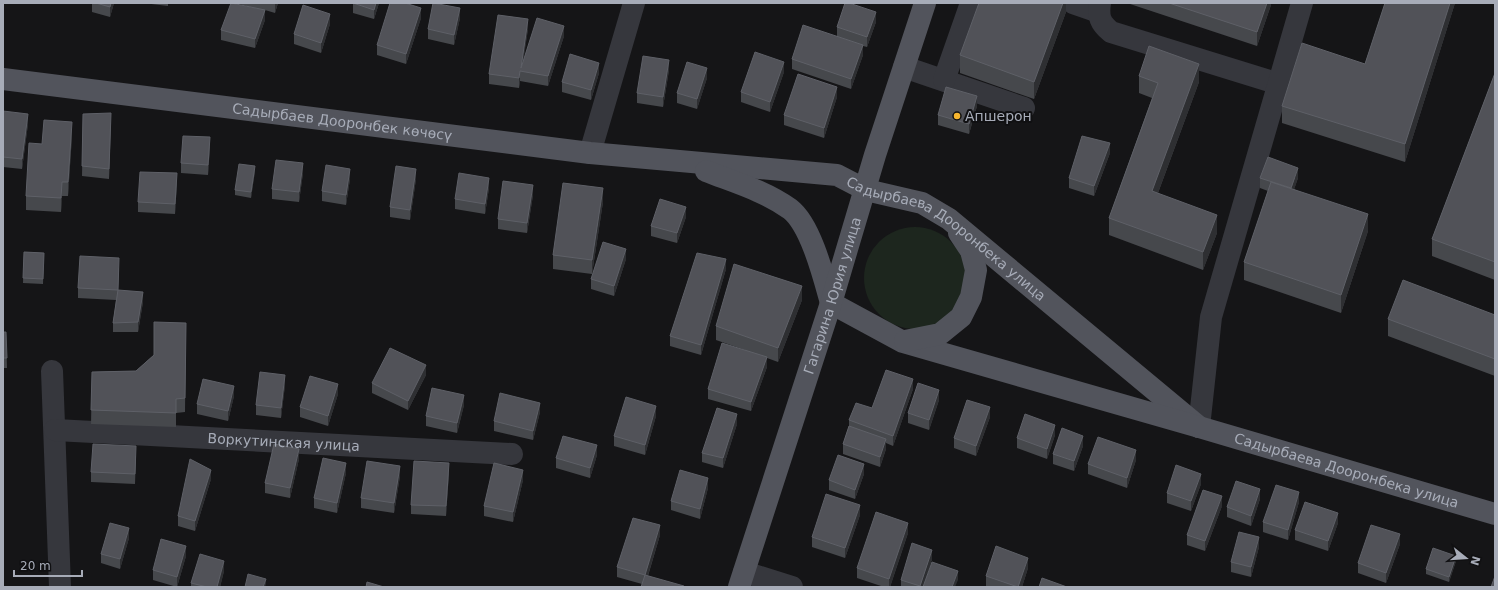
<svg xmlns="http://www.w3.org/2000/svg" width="1498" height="590" font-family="'DejaVu Sans',sans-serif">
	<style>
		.green { fill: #1d261e }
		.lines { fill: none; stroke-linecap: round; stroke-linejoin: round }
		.minor { stroke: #36373d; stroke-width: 22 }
		.major { stroke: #52545c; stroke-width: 22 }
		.wall { fill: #46484c }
		.shaded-wall { fill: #2e2f32 }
		.building { fill: #515258; stroke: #5e6067 }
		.poi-dot { fill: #f7b52e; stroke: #101012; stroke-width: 1.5 }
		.labels { text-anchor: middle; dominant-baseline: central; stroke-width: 4; stroke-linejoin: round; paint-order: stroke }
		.poi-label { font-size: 14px; fill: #a7acb8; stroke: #101012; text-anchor: start }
		.street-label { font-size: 14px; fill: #a7acb8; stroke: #101012 }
	</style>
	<rect width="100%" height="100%" fill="#151517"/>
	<path class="green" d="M864 278a51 51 0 1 1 102 0a51 51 0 1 1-102 0Z"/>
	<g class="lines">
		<g class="minor">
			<path d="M1073,3L1099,12"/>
			<path d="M1100,3C1098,17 1100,23 1111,32L1279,84"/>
			<path d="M904,67L1024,108"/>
			<path d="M944,80L971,3"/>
			<path d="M590,153L634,3"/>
			<path d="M52,371L60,587"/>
			<path d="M1199,427L1211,317L1302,3"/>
			<path id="s1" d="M55,430L512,454"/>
			<path d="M744,572L792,587"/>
		</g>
		<g class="major">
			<path id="s2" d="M3,79L590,153L837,175L866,190L922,203L949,219L1199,427"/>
			<path id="s3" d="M706,171C734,182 765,191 790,209C811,225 824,278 831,303L903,342L1199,427L1495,514"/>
			<path d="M905,341L940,334L961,317L971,297L976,270L971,251L959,233"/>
			<path id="s4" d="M739,587L831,303L875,155L925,3"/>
		</g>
	</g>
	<path class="wall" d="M92,3H114L110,17L92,12Z
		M143,3H168V6Z
		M235,3H278L275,13L265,10V20L255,48L221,40V30L262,10Z
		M353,3H379L374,19L353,13Z
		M1066,3V12L1034,99L960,73V55Z
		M1127,3H1271V5L1257,46Z
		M1385,3H1455L1405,162L1282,123V106L1365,64Z
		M421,18L406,64L377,55V45Z
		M460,18L454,45L428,39V29Z
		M876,22L867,47L863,46V55L851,89L792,69V59L837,36V27Z
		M330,24L321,53L294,44V34Z
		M528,29L523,60L564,36L548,86L520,81L519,88L489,84V74Z
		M669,70L663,107L637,103V93Z
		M784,72L770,112L741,102V92Z
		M599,73L591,100L562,92V82Z
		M1495,73V280L1432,256V239Z
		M1139,76L1199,82L1158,193L1217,233L1203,270L1109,235V218L1152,98L1139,93Z
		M707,78L697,109L677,103V93Z
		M837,97L824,138L784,125V115Z
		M977,106L969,134L938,125V115Z
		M3,111L28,124L22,169L3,167Z
		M83,114L111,123L109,179L82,176Z
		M72,136L68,196H62L61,212L26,210V196L42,144Z
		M210,147L208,175L181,173V163Z
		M1110,153L1094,196L1069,188V178Z
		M255,171L251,198L235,195V190Z
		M303,173L299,202L272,199V189Z
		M1260,178H1298L1294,189L1368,231L1341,313L1244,280V262L1268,191L1260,188Z
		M350,179L346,205L322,201V191Z
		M416,179L410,220L390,217V207Z
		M177,183L175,214L138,212V202Z
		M489,188L485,214L455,209V199Z
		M533,195L527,233L498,229V219Z
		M603,202L592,274L553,269V255Z
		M686,217L677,243L651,236V226Z
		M24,252L44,253L43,284L23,283Z
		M626,259L614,296L591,289V279Z
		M119,268L118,290L143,302L138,332H113V323L116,300L78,298V288Z
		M726,269L701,355L670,346V336Z
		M802,300L778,362L767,358V367L751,411L708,399V389L745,350L716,340V326Z
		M1495,315V376L1388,336V319Z
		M186,323L185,412L176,413V427L91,424L92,372L136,371L154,355Z
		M3,332H6L7,368H3Z
		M426,375L408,410L372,393V383Z
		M285,385L281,418L256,415V405Z
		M913,389L893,446L886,443V449L880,467L843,454V444L849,426V420L872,408Z
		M338,394L328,426L300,417V407Z
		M234,396L228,421L197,414V404Z
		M939,400L929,430L908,423V413Z
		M464,405L457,433L426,426V416Z
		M540,412L533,440L494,431V421Z
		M656,416L645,455L614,446V436Z
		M990,417L976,456L954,448V438Z
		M737,424L723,468L702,462V453Z
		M1055,435L1047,459L1017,448V438Z
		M1083,446L1074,471L1053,464V454Z
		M597,455L590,478L556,468V458Z
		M136,456L135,484L91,482V472Z
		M299,459L290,498L265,493V483Z
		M1136,460L1127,488L1088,474V464Z
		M346,473L337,513L314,508V498Z
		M449,473L446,516L411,514V505Z
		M864,474L855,499L829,490V480Z
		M400,476L394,513L361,508V498Z
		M211,479L195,531L178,526V516Z
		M523,480L513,522L484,516V506Z
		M1201,484L1191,511L1167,503V493Z
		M708,488L700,519L671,510V501Z
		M1260,499L1251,526L1227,517V507Z
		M1299,502L1288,540L1263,532V522Z
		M1222,506L1205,551L1187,545V535Z
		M860,515L845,558L812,547V537Z
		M1338,523L1328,551L1295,540V530Z
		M908,533L890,587H884L857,578V568Z
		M660,535L648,576L684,587L642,584L617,577V567Z
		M129,538L120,569L101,563V554Z
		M1400,544L1386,583L1358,573V563Z
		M1259,547L1251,577L1231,572V562Z
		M186,556L177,587L153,580V570Z
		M932,559L923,587H901V580Z
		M1456,561L1449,582L1426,574V569Z
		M1028,568L1022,587H988L986,586V576Z
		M224,571L220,587H191V583Z"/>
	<path class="shaded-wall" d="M111,3H114L110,17V7Z
		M275,3H278L275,13Z
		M376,3H379L374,19V10Z
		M1063,3H1066V12L1034,99V82Z
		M1267,3H1271V5L1257,46V32Z
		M1450,3H1455L1405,162V144Z
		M421,8V18L406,64V54Z
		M460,8V18L454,45V35Z
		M265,10V20L255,48V39Z
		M876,12V22L867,47V37Z
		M330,14V24L321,53V43Z
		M528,19V29L522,71L521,68Z
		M564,26V36L548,86V76Z
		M863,45V55L851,89V79Z
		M669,60V70L663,107V97Z
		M784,62V72L770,112V102Z
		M599,63V73L591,100V90Z
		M1199,64V82L1152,209V191Z
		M707,68V78L697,109V99Z
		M520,71V81L519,88V78Z
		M837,87V97L824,138V128Z
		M977,96V106L969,134V124Z
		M111,113V123L109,179V169Z
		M28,114V124L22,169V159Z
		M72,122V136L68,196V182Z
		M210,137V147L208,175V165Z
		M1110,143V153L1094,196V186Z
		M303,163V173L299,202V192Z
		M255,166V171L251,198V192Z
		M1298,168V178L1291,199V190Z
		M350,169V179L346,205V195Z
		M416,169V179L410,220V210Z
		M177,173V183L175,214V204Z
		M489,178V188L485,214V204Z
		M62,182V196L61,212V198Z
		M533,185V195L527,233V223Z
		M603,188V202L592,274V260Z
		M686,207V217L677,243V233Z
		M1368,214V231L1341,313V295Z
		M1217,215V233L1203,270V252Z
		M626,249V259L614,296V286Z
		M726,259V269L701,355V345Z
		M802,286V300L778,362V348Z
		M143,292V302L138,332V322Z
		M767,357V367L751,411V402Z
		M426,365V375L408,410V401Z
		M285,375V385L281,418V408Z
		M913,379V389L893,446V436Z
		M338,384V394L328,426V416Z
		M234,386V396L228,421V411Z
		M939,390V400L929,430V420Z
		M464,395V405L457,433V423Z
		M540,403V412L533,440V431Z
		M656,406V416L645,455V445Z
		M990,407V417L976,456V446Z
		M737,414V424L723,468V458Z
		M1055,425V435L1047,459V449Z
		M1083,436V446L1074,471V461Z
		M886,439V449L880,467V457Z
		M597,445V455L590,478V468Z
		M299,449V459L290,498V488Z
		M1136,450V460L1127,488V478Z
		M346,463V473L337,513V503Z
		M449,463V473L446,516V506Z
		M864,464V474L855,499V490Z
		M400,466V476L394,513V503Z
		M211,470V479L195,531V521Z
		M523,470V480L513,522V512Z
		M1201,474V484L1191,511V501Z
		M708,478V488L700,519V509Z
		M1260,489V499L1251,526V516Z
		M1299,492V502L1288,540V530Z
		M1222,496V506L1205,551V541Z
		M860,505V515L845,558V548Z
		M1338,513V523L1328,551V541Z
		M908,523V533L890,587H889V579Z
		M660,525V535L645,585V575Z
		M129,528V538L120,569V559Z
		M1400,534V544L1386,583V573Z
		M1259,537V547L1251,577V567Z
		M186,546V556L177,587V577Z
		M932,550V559L923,587H920Z
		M1456,556V561L1449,582V577Z
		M1028,558V568L1022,587H1018Z
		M224,561V571L220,587H217Z
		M958,571V580L955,587H952Z
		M266,579V584L265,587H263Z"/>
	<path class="building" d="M96,3H111L110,7Z
		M231,3L265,10L255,39L221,30Z
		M353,3H376L374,10Z
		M390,3H405L421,8L406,54L377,45Z
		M433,3L460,8L454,35L428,29Z
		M845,3H849L876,12L867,37L837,27Z
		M979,3H1063L1034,82L960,55Z
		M1169,3H1267L1257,32Z
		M1385,3H1450L1405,144L1282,106L1302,43L1365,64Z
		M303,5L330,14L321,43L294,34Z
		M498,15L528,19L521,68L537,18L564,26L548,76L520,71L519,78L489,74Z
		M803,25L863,45L851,79L792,59Z
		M1149,46L1199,64L1152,191L1217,215L1203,252L1109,218L1158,83L1139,76Z
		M755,52L784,62L770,102L741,92Z
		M570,54L599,63L591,90L562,82Z
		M643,56L669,60L663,97L637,93Z
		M687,62L707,68L697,99L677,93Z
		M1495,73V262L1432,239Z
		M798,74L837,87L824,128L784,115Z
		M946,87L977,96L969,124L938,115Z
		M3,111L28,114L22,159L3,157Z
		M111,113L109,169L82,166L83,114Z
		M44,120L72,122L68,182H62L61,198L26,196L29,143L42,144Z
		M183,136L210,137L208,165L181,163Z
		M1082,136L1110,143L1094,186L1069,178Z
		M1268,157L1298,168L1291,188L1260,178Z
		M276,160L303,163L299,192L272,189Z
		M239,164L255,166L251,192L235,190Z
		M326,165L350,169L346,195L322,191Z
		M396,166L416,169L410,210L390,207Z
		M140,172L177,173L175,204L138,202Z
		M459,173L489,178L485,204L455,199Z
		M503,181L533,185L527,223L498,219Z
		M1271,182L1368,214L1341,295L1244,262Z
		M563,183L603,188L592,260L553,255Z
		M660,199L686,207L677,233L651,226Z
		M603,242L626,249L614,286L591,279Z
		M24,252L44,253L43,279L23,278Z
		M697,253L726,259L701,345L670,336Z
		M80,256L119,258L118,290L143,292L138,322L113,323L118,290L78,288Z
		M734,264L802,286L778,348L716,326Z
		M1403,280L1495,315V359L1388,319Z
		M154,322L186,323L185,398L176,399V413L91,410L92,372L136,371L154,355Z
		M3,332H6L7,358H3Z
		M722,343L767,357L751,402L708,389Z
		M390,348L426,365L408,401L372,383Z
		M886,370L913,379L893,436L849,420L856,403L872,408Z
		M260,372L285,375L281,408L256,405Z
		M310,376L338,384L328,416L300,407Z
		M203,379L234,386L228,411L197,404Z
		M918,383L939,390L929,420L908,413Z
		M432,388L464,395L457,423L426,416Z
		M500,393L540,403L533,431L494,421Z
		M626,397L656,406L645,445L614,436Z
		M967,400L990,407L976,446L954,438Z
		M717,408L737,414L723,458L702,453Z
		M1025,414L1055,425L1047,449L1017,438Z
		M849,426L886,439L880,457L843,444Z
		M1062,428L1083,436L1074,461L1053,454Z
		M563,436L597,445L590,468L556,458Z
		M1098,437L1136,450L1127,478L1088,464Z
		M93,444L136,446L135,474L91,472Z
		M274,444L299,449L290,488L265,483Z
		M838,455L864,464L855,490L829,480Z
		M323,458L346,463L337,503L314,498Z
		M190,459L211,470L195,521L178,516Z
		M367,461L400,466L394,503L361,498Z
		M414,461L449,463L446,506L411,505Z
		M494,463L523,470L513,512L484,506Z
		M1176,465L1201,474L1191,501L1167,493Z
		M680,470L708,478L700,509L671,501Z
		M1236,481L1260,489L1251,516L1227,507Z
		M1276,485L1299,492L1288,530L1263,522Z
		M1203,490L1222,496L1205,541L1187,535Z
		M826,494L860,505L845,548L812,537Z
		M1305,502L1338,513L1328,541L1295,530Z
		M876,512L908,523L889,579L857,568Z
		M633,518L660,525L645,575L617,567Z
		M110,523L129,528L120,559L101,554Z
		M1371,525L1400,534L1386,573L1358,563Z
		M1239,532L1259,537L1251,567L1231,562Z
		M161,539L186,546L177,577L153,570Z
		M912,543L932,550L920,586L901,580Z
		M996,546L1028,558L1018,587L986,576Z
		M1433,548L1456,556L1449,577L1426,569Z
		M200,554L224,561L217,587H207L191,583Z
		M932,562L958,571L952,587H923Z
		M248,574L266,579L263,587H245Z
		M645,575L684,586L683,587H641Z
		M1495,576V587H1491Z
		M1042,578L1067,587H1039Z
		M367,582L384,587H366Z"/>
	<circle class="poi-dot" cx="957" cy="116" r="4"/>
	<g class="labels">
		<g class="poi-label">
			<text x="965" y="116">Апшерон</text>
		</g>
		<g class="street-label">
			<text stroke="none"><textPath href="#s2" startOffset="342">Садырбаев Дооронбек көчөсү</textPath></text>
			<text stroke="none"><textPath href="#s2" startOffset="968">Садырбаева Дооронбека улица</textPath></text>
			<text stroke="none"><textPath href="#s4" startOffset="306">Гагарина Юрия улица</textPath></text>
			<text stroke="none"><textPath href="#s1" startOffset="229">Воркутинская улица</textPath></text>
			<text stroke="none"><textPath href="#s3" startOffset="740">Садырбаева Дооронбека улица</textPath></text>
		</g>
	</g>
	<rect width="1498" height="590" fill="none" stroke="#a7acb8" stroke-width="8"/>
	<g transform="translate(1466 558) rotate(107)" stroke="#101012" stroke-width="3" paint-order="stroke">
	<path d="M0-3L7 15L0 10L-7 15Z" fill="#a7acb8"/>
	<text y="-6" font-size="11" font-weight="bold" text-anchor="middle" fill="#a7acb8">N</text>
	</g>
	<path d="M14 570v6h68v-6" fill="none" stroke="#a7acb8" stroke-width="2"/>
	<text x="20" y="570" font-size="12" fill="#a7acb8" stroke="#101012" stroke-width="3" paint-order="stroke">20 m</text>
</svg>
